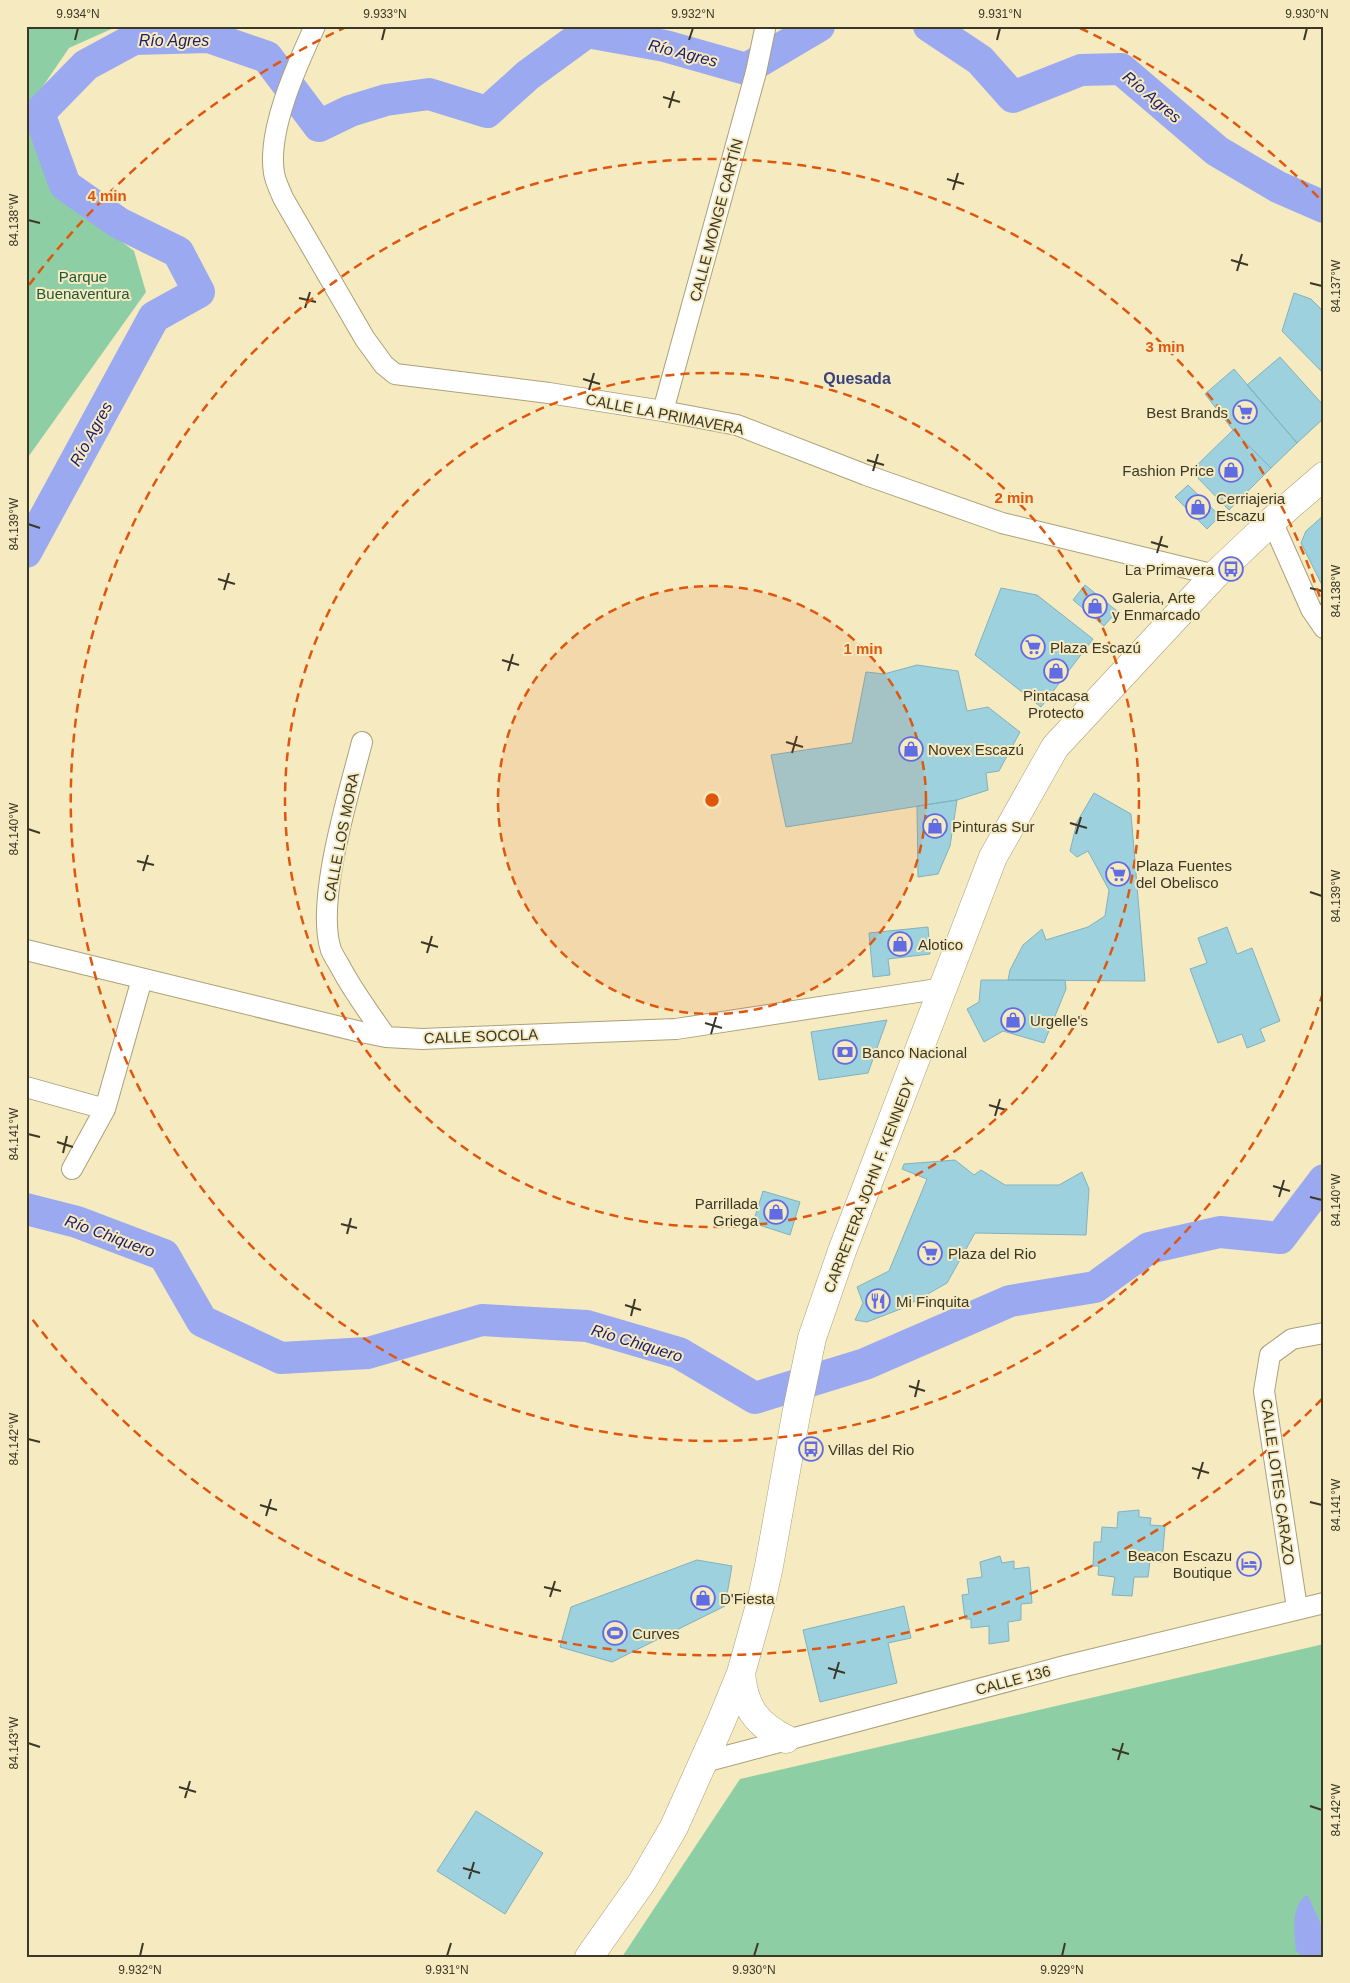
<svg xmlns="http://www.w3.org/2000/svg" width="1350" height="1983" font-family="Helvetica,sans-serif">
	<style>
		.green { fill: #8ecea4 }
		.water { fill: #9ba9f0 }
		.lines { fill: none; stroke-linecap: round; stroke-linejoin: round }
		.stream { stroke: #9ba9f0; stroke-width: 5.5 }
		.river { stroke: #9ba9f0; stroke-width: 32 }
		.building { fill: #9ed1de; stroke: #80b2bf }
		.minor-casing { stroke: #aba179; stroke-width: 22 }
		.secondary-casing { stroke: #aba179; stroke-width: 29 }
		.minor { stroke: #fff; stroke-width: 20 }
		.secondary { stroke: #fff; stroke-width: 28 }
		.ticks { fill: none; stroke: #3c3827; stroke-width: 2 }
		.ring { fill: none; stroke: #df570d; stroke-width: 2.5; stroke-dasharray: 9 6 }
		.labels { text-anchor: middle; dominant-baseline: central; stroke-width: 4; stroke-linejoin: round; paint-order: stroke }
		.street-label { font-size: 15px; fill: #3c3827; stroke: #f5eac0 }
		.park-label { font-size: 15px; fill: #205939; stroke: #f5eac0 }
		.poi-label { font-size: 15px; fill: #3c3827; stroke: #f5eac0; text-anchor: start }
		.water-label { font-size: 16px; font-style: italic; fill: #1d1b6c; stroke: #f5eac0 }
		.neighbourhood-label { font-size: 16px; font-weight: bold; fill: #3a427d; stroke: #f5eac0 }
		.centre { fill: #df570d; stroke: #f5eac0; stroke-width: 2.5 }
		.ring-label { font-size: 15px; text-anchor: middle; font-weight: bold; fill: #df570d; stroke: #f5eac0; stroke-width: 4; stroke-linejoin: round; paint-order: stroke }
		.neatline { fill: none; stroke: #3c3827; stroke-width: 2 }
		.ticks-label { font-size: 12px; text-anchor: middle; fill: #3c3827 }
	</style>
	<rect width="100%" height="100%" fill="#f5eac0"/>
	<path class="green" d="M26,26H118L69,48L26,111Z
		M26,112L49,177L94,221L134,251L146,292L26,460Z
		M1324,1644V1957H622L740,1779Z"/>
	<path class="water" d="M1305,1896H1308L1324,1931V1957H1303L1296,1951C1295,1931 1290,1910 1305,1896Z"/>
	<g class="lines">
		<path class="stream" d="M134,39L155,26"/>
		<path class="river" d="M929,26L980,60L1013,97L1081,70L1121,69L1217,151L1278,187L1324,207
			M26,552L154,317L199,292L178,252L119,223L65,185L39,113L86,65L134,39L209,37L267,57L319,126L350,111L386,100L429,94L487,112L528,75L587,32L665,46L746,69L819,26
			M26,1209L77,1222L164,1255L202,1321L281,1358L368,1353L482,1320L587,1326L679,1353L755,1398L865,1364L1010,1301L1095,1287L1149,1248L1220,1232L1280,1238L1324,1180"/>
	</g>
	<path class="building" d="M1294,293L1311,299L1324,312V374L1282,331Z
		M1280,357L1324,406V418L1297,443L1247,385Z
		M1234,369L1297,443L1271,468L1233,430L1205,394Z
		M1233,430L1271,468L1229,510L1191,471Z
		M1188,485L1220,516L1207,529L1175,497Z
		M1324,515V589L1301,543L1306,531Z
		M1085,585L1117,611L1104,626L1073,600Z
		M1001,588L1037,595L1093,639L1041,707L975,655Z
		M917,665L958,671L967,711L988,707L1020,732L999,771L986,773L988,790L957,800L786,827L771,755L852,743L866,672L884,674Z
		M1094,793L1131,814L1145,981L1008,980L1010,970L1023,945L1042,929L1046,940L1088,927L1105,916L1109,890L1088,851L1077,857L1070,851L1077,822Z
		M957,800L950,846L938,874L918,877L917,806Z
		M928,927L930,954L888,959L890,975L873,977L869,933Z
		M1227,927L1237,954L1252,948L1280,1021L1260,1029L1265,1041L1247,1048L1242,1034L1218,1043L1190,969L1207,963L1198,938Z
		M981,980H1065L1066,989L1044,1043L1003,1031L984,1042L967,1009L979,1002Z
		M887,1020L868,1073L819,1080L811,1032Z
		M955,1160L974,1175L981,1170L1005,1185H1059L1082,1172L1089,1189L1086,1235L975,1233L947,1283L903,1308L867,1322L855,1320L863,1303L857,1287L889,1271L927,1179L902,1169L904,1164Z
		M763,1191L800,1202L790,1235L753,1223Z
		M1139,1510V1517L1151,1518L1150,1525L1165,1526L1162,1562L1150,1561L1148,1577H1134L1132,1596L1112,1595L1115,1577L1098,1575L1099,1566H1093L1094,1542H1101L1102,1527L1117,1528L1118,1512Z
		M1000,1556L1002,1563L1014,1561V1569L1029,1567L1032,1603L1021,1604V1620L1008,1622L1009,1641L989,1644V1626L971,1628V1619H965L962,1595L969,1594L967,1579L982,1577L980,1562Z
		M697,1560L732,1566L725,1606L612,1662L560,1647L571,1607Z
		M904,1606L911,1638L888,1643L897,1683L820,1702L803,1630Z
		M476,1811L543,1853L505,1914L437,1871Z"/>
	<g class="lines">
		<g class="minor-casing">
			<path id="minor" d="M315,26C297,65 267,130 274,173C275,181 280,190 283,198L365,339L384,365L395,374L549,393L663,411L737,425L866,475L1002,523L1215,575
				M663,411L756,72L765,29
				M1272,521L1311,609L1324,628
				M362,742C349,793 315,902 331,950C334,957 339,964 342,970C355,994 371,1015 386,1037
				M26,950L361,1032L386,1037L422,1039L676,1029L944,988
				M26,1087L105,1109L142,979
				M72,1169L105,1109
				M1297,1608L1264,1391L1270,1355L1292,1339L1324,1333
				M704,1762L1065,1666L1324,1603"/>
		</g>
		<g class="secondary-casing">
			<path id="secondary" d="M741,1673C744,1707 756,1724 786,1739
				M589,1957L642,1882L674,1827L721,1722L741,1673L762,1598L769,1566L796,1415L812,1338L842,1251L993,857L1055,747L1215,575L1272,521L1324,476"/>
		</g>
		<use href="#minor" class="minor"/>
		<use href="#secondary" class="secondary"/>
	</g>
	<path class="ticks" d="M75,40L78,28M382,40L385,28M689,40L693,28M997,40L1000,28M1304,40L1307,28M663,97L680,102M669,108L674,91M947,179L964,184M953,190L958,173M28,220L40,223M1231,260L1248,265M1237,271L1242,254M1310,283L1322,286M299,298L316,302M305,308L310,292M583,379L600,384M589,390L594,373M867,460L884,465M873,471L878,454M28,524L40,528M1151,542L1168,547M1157,553L1162,536M218,579L235,584M1310,588L1322,591M224,590L229,573M502,660L519,665M508,671L513,654M786,742L803,747M792,753L797,736M1070,823L1087,828M28,829L40,833M1076,834L1081,817M137,861L154,865M143,871L148,855M1310,892L1322,896M421,942L438,947M427,953L432,936M705,1023L722,1028M711,1034L716,1017M989,1105L1006,1110M995,1116L1000,1099M28,1134L40,1137M57,1142L73,1147M63,1153L67,1136M1273,1186L1290,1191M1279,1197L1284,1180M1310,1197L1322,1200M341,1224L357,1228M347,1234L351,1218M625,1305L641,1310M631,1316L635,1299M909,1386L925,1391M915,1397L919,1380M28,1439L40,1442M1192,1468L1209,1473M1198,1479L1203,1462M1310,1502L1322,1505M260,1505L277,1510M266,1516L271,1499M544,1587L561,1591M550,1597L555,1581M828,1668L845,1673M834,1679L839,1662M28,1743L40,1747M1112,1749L1129,1754M1118,1760L1123,1743M179,1787L196,1792M185,1798L190,1781M1310,1806L1322,1810M463,1868L480,1873M469,1879L474,1862M140,1956L143,1943M447,1956L451,1943M754,1956L758,1943M1062,1956L1065,1943"/>
	<circle cx="712" cy="800" r="214" fill="#df570d" fill-opacity=".12"/>
	<g class="ring">
		<circle cx="712" cy="800" r="214"/>
		<circle cx="712" cy="800" r="427"/>
		<path d="M1323 993A641 641 0 1 1 1323 607"/>
		<path d="M1322 1399A855 855 0 0 1 29 1315M29 285A855 855 0 0 1 344 28M1080 28A855 855 0 0 1 1322 201"/>
	</g>
	<defs>
		<g id="supermarket-ring" transform="scale(1.25)"><circle r="9.5" fill="#f5eac0" stroke="#616ce4" stroke-width="1.5"/><path d="M-6-5.5h2.5l.6 2H6L4.5 2H-2.5L-4.4-4H-6ZM-1.5 3.2a1.3 1.3 0 1 0 .1 0ZM3 3.2a1.3 1.3 0 1 0 .1 0Z" fill="#616ce4"/></g>
		<g id="shop-ring" transform="scale(1.25)"><circle r="9.5" fill="#f5eac0" stroke="#616ce4" stroke-width="1.5"/><path d="M-5-2.5h2.3a2.7 3.5 0 0 1 5.4 0H5L5.5 6h-11ZM-1.5-2.5h3a1.5 2.3 0 0 0-3 0Z" fill="#616ce4"/></g>
		<g id="bus-ring" transform="scale(1.25)"><circle r="9.5" fill="#f5eac0" stroke="#616ce4" stroke-width="1.5"/><path d="M-5-6H5V4H4V6H2V4H-2V6H-4V4H-5ZM-3.5-4V0h7V-4ZM-3.5 1.2v1.5H-2V1.2ZM2 1.2v1.5H3.5V1.2Z" fill="#616ce4"/></g>
		<g id="bank-ring" transform="scale(1.25)"><circle r="9.5" fill="#f5eac0" stroke="#616ce4" stroke-width="1.5"/><path d="M-6-4H6V4H-6ZM0-2.3a2.3 2.3 0 1 0 0 4.6a2.3 2.3 0 1 0 0-4.6Z" fill="#616ce4"/></g>
		<g id="restaurant-ring" transform="scale(1.25)"><circle r="9.5" fill="#f5eac0" stroke="#616ce4" stroke-width="1.5"/><path d="M-5-6h1v4h1v-4h1v4h1v-4h1v5L-1.5 .5V6h-2V.5L-5-1ZM5-6V6H3V1.5H1.5Q1.5-4 5-6Z" fill="#616ce4"/></g>
		<g id="hotel-ring" transform="scale(1.25)"><circle r="9.5" fill="#f5eac0" stroke="#616ce4" stroke-width="1.5"/><path d="M-6-4.5h1.5V1H6V5H4.5V3h-9V5H-6ZM-4 0a1.8 1.8 0 1 1 3.6 0ZM.5 0V-2.5h3Q6-2.5 6 0Z" fill="#616ce4"/></g>
		<g id="stadium-ring" transform="scale(1.25)"><circle r="9.5" fill="#f5eac0" stroke="#616ce4" stroke-width="1.5"/><path d="M0-5a6.5 5 0 1 0 0 10a6.5 5 0 1 0 0-10ZM-3.5-1.8h7v3.6h-7Z" fill="#616ce4"/></g>
	</defs>
	<g fill-rule="evenodd">
		<use href="#supermarket-ring" x="1245" y="412"/>
		<use href="#shop-ring" x="1231" y="470"/>
		<use href="#shop-ring" x="1198" y="507"/>
		<use href="#bus-ring" x="1231" y="569"/>
		<use href="#shop-ring" x="1095" y="606"/>
		<use href="#supermarket-ring" x="1033" y="647"/>
		<use href="#shop-ring" x="1056" y="671"/>
		<use href="#shop-ring" x="911" y="749"/>
		<use href="#shop-ring" x="935" y="826"/>
		<use href="#supermarket-ring" x="1118" y="874"/>
		<use href="#shop-ring" x="900" y="944"/>
		<use href="#shop-ring" x="1013" y="1020"/>
		<use href="#bank-ring" x="845" y="1052"/>
		<use href="#shop-ring" x="776" y="1212"/>
		<use href="#supermarket-ring" x="930" y="1253"/>
		<use href="#restaurant-ring" x="878" y="1301"/>
		<use href="#bus-ring" x="811" y="1449"/>
		<use href="#hotel-ring" x="1249" y="1564"/>
		<use href="#shop-ring" x="703" y="1598"/>
		<use href="#stadium-ring" x="615" y="1633"/>
	</g>
	<g class="labels">
		<g class="street-label">
			<text transform="translate(716 220) rotate(-75)">CALLE MONGE CARTÍN</text>
			<text transform="translate(665 414) rotate(11)">CALLE LA PRIMAVERA</text>
			<text transform="translate(341 837) rotate(-79)">CALLE LOS MORA</text>
			<text transform="translate(481 1036) rotate(-2)">CALLE SOCOLA</text>
			<text transform="translate(869 1185) rotate(-69)">CARRETERA JOHN F. KENNEDY</text>
			<text transform="translate(1278 1482) rotate(82)">CALLE LOTES CARAZO</text>
			<text transform="translate(1013 1680) rotate(-15)">CALLE 136</text>
		</g>
		<g class="park-label">
			<text x="83" y="276">Parque<tspan x="83" dy="17">Buenaventura</tspan></text>
		</g>
		<g class="poi-label">
			<text x="1228" y="412" text-anchor="end">Best Brands</text>
			<text x="1214" y="470" text-anchor="end">Fashion Price</text>
			<text x="1216" y="498">Cerriajeria<tspan x="1216" dy="17">Escazu</tspan></text>
			<text x="1214" y="569" text-anchor="end">La Primavera</text>
			<text x="1112" y="597">Galeria, Arte<tspan x="1112" dy="17">y Enmarcado</tspan></text>
			<text x="1050" y="647">Plaza Escazú</text>
			<text x="1056" y="695" text-anchor="middle">Pintacasa<tspan x="1056" dy="17">Protecto</tspan></text>
			<text x="928" y="749">Novex Escazú</text>
			<text x="952" y="826">Pinturas Sur</text>
			<text x="1136" y="865">Plaza Fuentes<tspan x="1136" dy="17">del Obelisco</tspan></text>
			<text x="918" y="944">Alotico</text>
			<text x="1030" y="1020">Urgelle's</text>
			<text x="862" y="1052">Banco Nacional</text>
			<text x="758" y="1203" text-anchor="end">Parrillada<tspan x="758" dy="17">Griega</tspan></text>
			<text x="948" y="1253">Plaza del Rio</text>
			<text x="896" y="1301">Mi Finquita</text>
			<text x="828" y="1449">Villas del Rio</text>
			<text x="1232" y="1555" text-anchor="end">Beacon Escazu<tspan x="1232" dy="17">Boutique</tspan></text>
			<text x="720" y="1598">D'Fiesta</text>
			<text x="632" y="1633">Curves</text>
		</g>
		<g class="water-label">
			<text x="174" y="40">Río Agres</text>
			<text transform="translate(683 53) rotate(14)">Río Agres</text>
			<text transform="translate(1152 97) rotate(40)">Río Agres</text>
			<text transform="translate(91 434) rotate(-61)">Río Agres</text>
			<text transform="translate(110 1236) rotate(20)">Río Chiquero</text>
			<text transform="translate(637 1343) rotate(17)">Río Chiquero</text>
		</g>
		<g class="neighbourhood-label">
			<text x="857" y="378">Quesada</text>
		</g>
	</g>
	<circle cx="712" cy="800" r="8" class="centre"/>
	<g class="ring-label">
		<text x="107" y="201">4 min</text>
		<text x="1165" y="352">3 min</text>
		<text x="1014" y="503">2 min</text>
		<text x="863" y="654">1 min</text>
	</g>
	<rect width="1350" height="1983" fill="none" stroke="#f5eac0" stroke-width="55"/>
	<rect x="28" y="28" width="1294" height="1928" class="neatline"/>
	<g class="ticks-label">
		<text x="78" y="18">9.934°N</text>
		<text x="385" y="18">9.933°N</text>
		<text x="693" y="18">9.932°N</text>
		<text x="1000" y="18">9.931°N</text>
		<text x="1307" y="18">9.930°N</text>
		<text transform="translate(14 220) rotate(-90)" y="4">84.138°W</text>
		<text transform="translate(1336 286) rotate(-90)" y="4">84.137°W</text>
		<text transform="translate(14 524) rotate(-90)" y="4">84.139°W</text>
		<text transform="translate(1336 591) rotate(-90)" y="4">84.138°W</text>
		<text transform="translate(14 829) rotate(-90)" y="4">84.140°W</text>
		<text transform="translate(1336 896) rotate(-90)" y="4">84.139°W</text>
		<text transform="translate(14 1134) rotate(-90)" y="4">84.141°W</text>
		<text transform="translate(1336 1200) rotate(-90)" y="4">84.140°W</text>
		<text transform="translate(14 1439) rotate(-90)" y="4">84.142°W</text>
		<text transform="translate(1336 1505) rotate(-90)" y="4">84.141°W</text>
		<text transform="translate(14 1743) rotate(-90)" y="4">84.143°W</text>
		<text transform="translate(1336 1810) rotate(-90)" y="4">84.142°W</text>
		<text x="140" y="1974">9.932°N</text>
		<text x="447" y="1974">9.931°N</text>
		<text x="754" y="1974">9.930°N</text>
		<text x="1062" y="1974">9.929°N</text>
	</g>
</svg>
